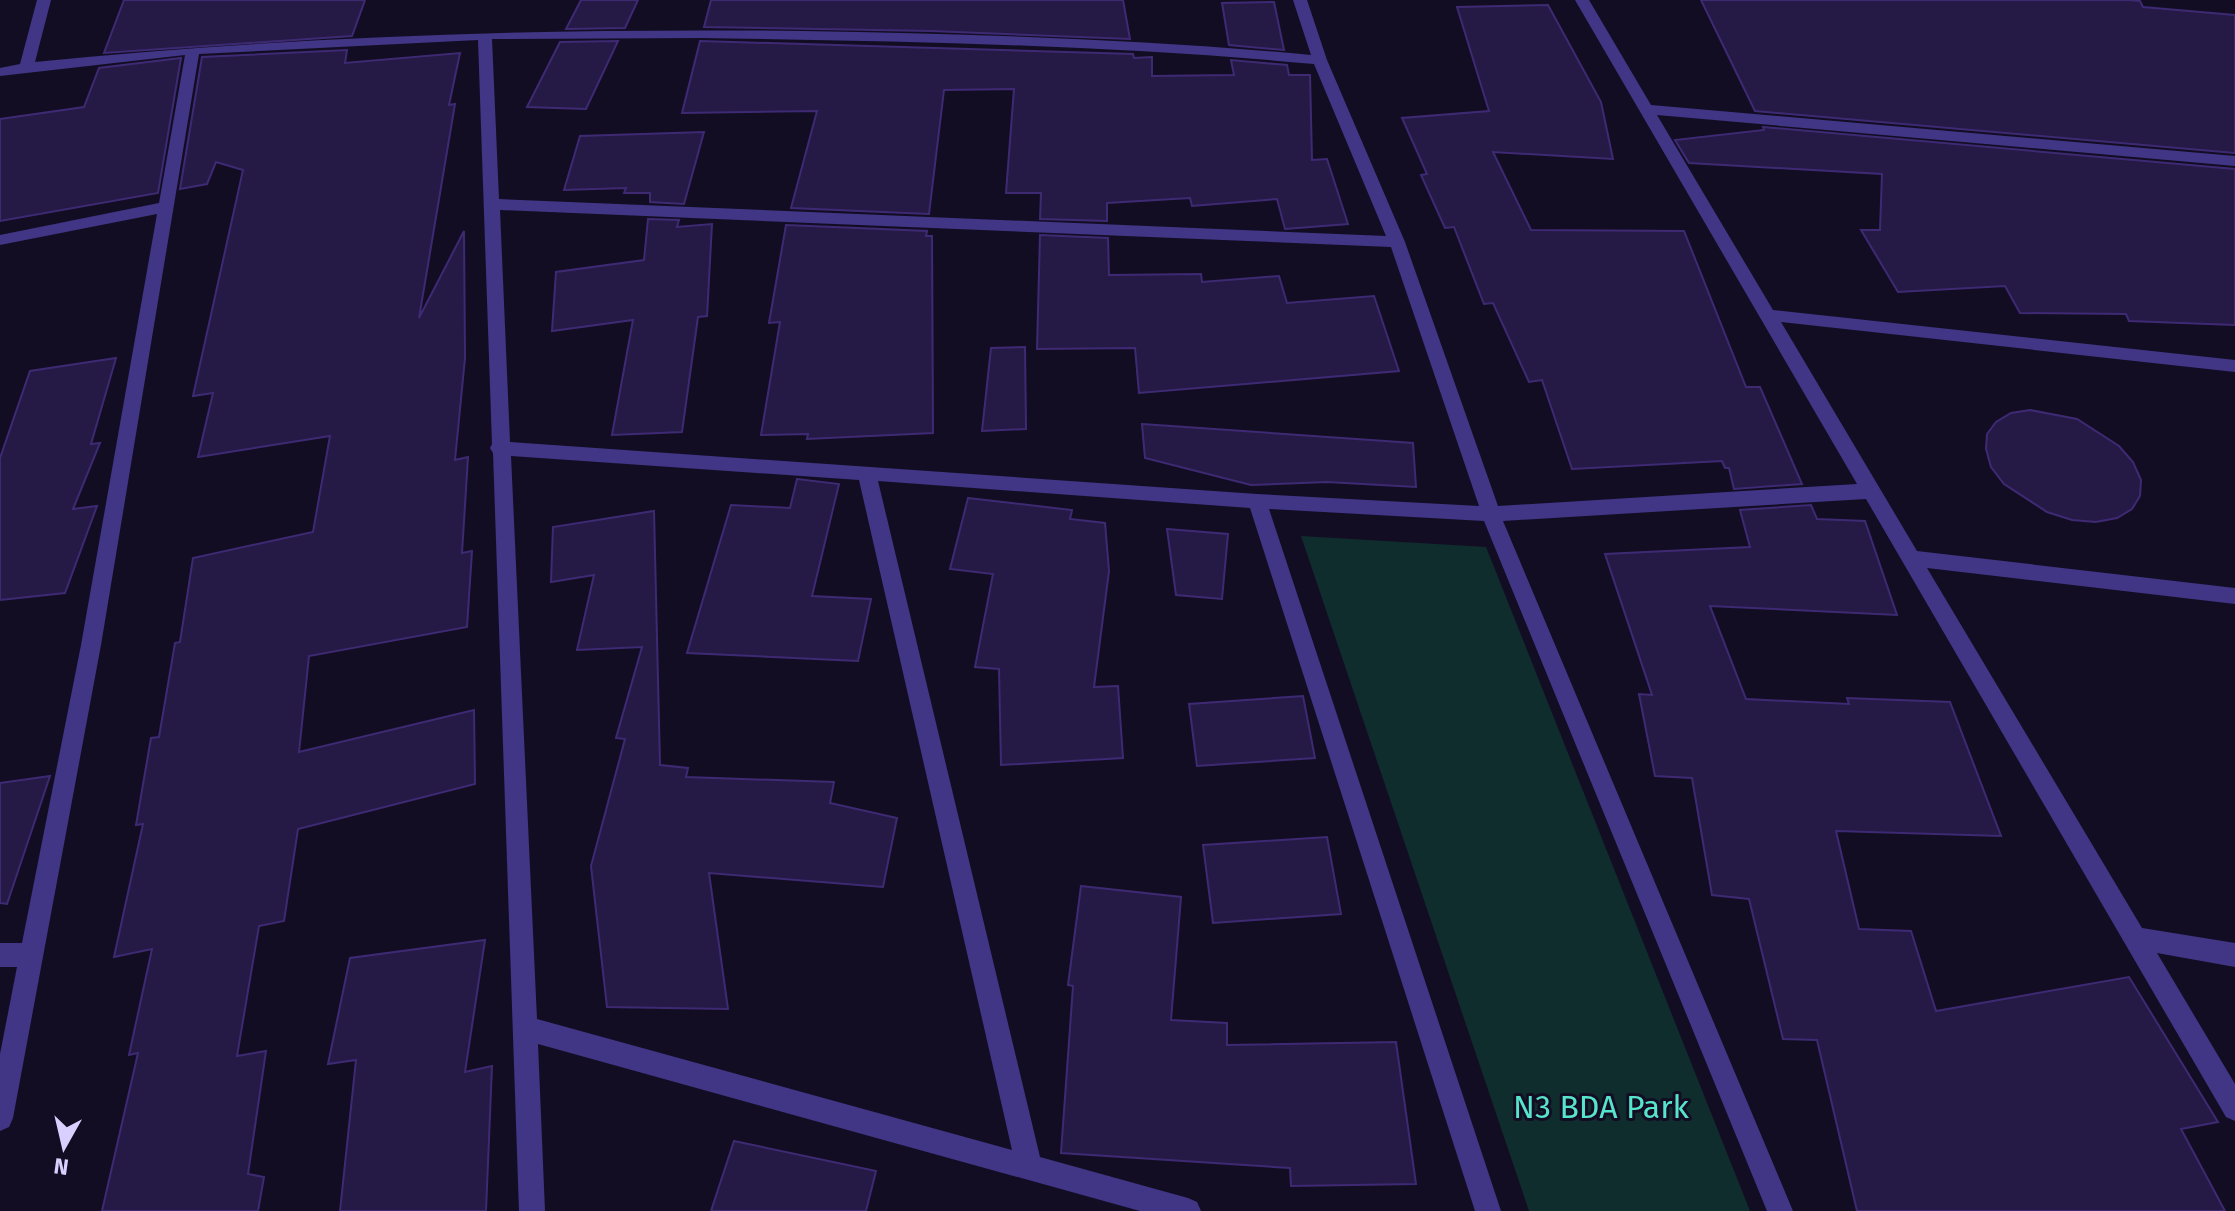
<svg xmlns="http://www.w3.org/2000/svg" width="2235" height="1211" font-family="'Fira Sans',sans-serif">
	<style>
		.green { fill: #102d2e }
		.building { fill: #251946; stroke: #3e2a73; stroke-width: 2 }
		.lines { fill: none; stroke-linecap: round; stroke-linejoin: round }
		.street { fill: #403685; fill-rule: evenodd }
		.labels { text-anchor: middle; dominant-baseline: central; stroke-width: 6; stroke-linejoin: round; paint-order: stroke }
		.near-park-label { font-size: 32px; fill: #57e4cc; stroke: #130d24 }
	</style>
	<rect width="100%" height="100%" fill="#130d24"/>
	<path class="green" d="M1301,536L1486,547L1750,1211H1529Z"/>
	<path class="building" d="M124,0H365L352,36L104,53Z
		M581,0H638L625,28L566,29Z
		M711,0H1123L1130,39L931,31L704,27Z
		M1701,0H2129L2140,1L2143,7L2235,15V153L1755,111Z
		M1274,2L1284,50L1229,45L1222,3Z
		M1548,5L1601,102L1613,159L1493,152L1531,230L1684,231L1746,387H1760L1802,484L1734,489L1729,468H1725L1722,461L1572,469L1542,380L1529,382L1493,303L1484,304L1454,227L1445,228L1421,175L1427,174L1402,118L1489,111L1457,7Z
		M618,41L586,109L527,107L560,42Z
		M700,41L1133,54L1134,58L1152,57V76L1234,75L1231,60L1287,65L1289,75H1310L1312,160L1327,159L1348,224L1285,229L1277,199L1192,206L1190,198L1107,203V221L1040,219L1041,193H1006L1014,89L944,90L929,214L791,208L817,111L682,113Z
		M347,50L345,63L460,53L449,105L455,104L419,318L464,231L465,358L455,460L468,457L462,553L472,551L467,627L309,656L299,752L474,710L475,784L298,829L284,921L259,926L237,1056L266,1051L248,1174L264,1177L258,1211H102L138,1053L129,1055L152,949L114,957L143,824L136,825L151,738L159,737L175,643L180,642L193,558L313,532L330,436L198,457L213,393L193,396L243,170L216,162L207,184L180,189L202,57Z
		M181,58L158,193L0,221V119L84,107L99,68Z
		M1763,127L2235,169V325L2129,321L2126,314L2020,313L2005,286L1898,292L1861,230H1880L1882,174L1689,163L1675,140L1764,130Z
		M704,132L684,204L650,202V193H624L626,188L564,190L580,136Z
		M648,219L679,220L677,227L712,224L707,316L698,317L682,432L612,435L633,320L552,331L556,272L644,260Z
		M786,225L927,231L926,236H932L933,433L807,439L808,434L761,435L780,322L769,323Z
		M1040,235L1108,238L1109,275L1201,274L1202,282L1279,276L1287,303L1374,296L1399,371L1139,393L1135,348L1037,349Z
		M1025,347L1026,429L982,431L991,348Z
		M116,358L91,444L100,443L73,509L97,506L65,593L0,600V458L30,371Z
		M2030,410L2077,419L2119,446L2133,462L2141,480L2140,496L2132,509L2117,518L2096,522L2072,520L2047,512L2004,484L1991,467L1986,449L1987,434L1996,422L2011,413Z
		M1142,424L1413,443L1416,487L1327,482L1251,485L1145,458Z
		M797,479L839,484L812,596L871,599L858,661L687,653L731,505L790,508Z
		M968,498L1072,510L1070,519L1105,523L1109,571L1094,687L1118,686L1123,758L1001,765L999,669L975,667L993,574L950,569Z
		M1811,505L1817,519L1865,521L1897,615L1710,606L1746,699L1849,704L1847,698L1950,702L2001,836L1836,831L1859,929L1911,931L1936,1011L2129,977L2218,1122L2181,1129L2225,1211H1857L1817,1040L1783,1039L1749,899L1712,895L1692,778L1655,776L1639,694L1652,695L1605,554L1750,547L1740,510Z
		M654,511L660,765L688,768L686,777L834,782L830,803L897,818L883,887L709,873L728,1009L607,1007L591,866L625,739L616,738L642,647L577,650L594,575L551,582L553,527Z
		M1167,529L1228,534L1222,599L1176,595Z
		M1303,696L1315,758L1197,766L1189,704Z
		M50,776L7,904L0,903V783Z
		M1327,837L1341,914L1213,923L1203,845Z
		M1081,886L1181,897L1171,1020L1227,1023V1045L1396,1042L1416,1184L1291,1186L1290,1168L1061,1153L1073,986L1068,985Z
		M485,940L465,1072L492,1066L486,1211H340L356,1060L328,1064L350,958Z
		M734,1141L876,1171L866,1211H711Z"/>
	<g class="lines">
		<path class="street" d="M37,0H51L35,62C293,36 545,28 804,31C974,34 1142,39 1311,55L1293,0H1307L1327,60L1405,242L1498,506L1857,484L1575,0H1589L1651,105L2235,156V166L1657,115L1773,310L2235,360V372L1781,322L1917,551L2235,588V604L1927,568L2142,928L2235,943V967L2157,953L2235,1084V1121L2226,1117L1866,499L1503,521L1793,1211H1767L1484,521L1269,509L1501,1211H1475L1250,508L878,481L1040,1157L1188,1198L1197,1202L1201,1211H1140L538,1044L545,1211H519L493,453L490,448L492,444L478,40L199,54L101,645L13,1118L9,1127L0,1131V1054L17,967H0V943H22L81,645L157,214L0,245V235L159,203L185,55L0,76V68L20,64ZM699,38C905,41 1110,45 1314,64L1386,236L499,199L492,39ZM500,210L1391,247L1479,506L1257,494L510,442ZM511,456L859,480L1012,1150L537,1019Z"/>
	</g>
	<g class="labels">
		<g class="near-park-label">
			<text x="1601" y="1107">N3 BDA Park</text>
		</g>
	</g>
	<g transform="translate(64 1147) rotate(188)" stroke="#130d24" stroke-width="6" paint-order="stroke">
	<path d="M0-6L14 30L0 20L-14 30Z" fill="#d9d0ff"/>
	<text y="-12" font-size="22" font-weight="bold" text-anchor="middle" fill="#d9d0ff">N</text>
	</g>
</svg>
